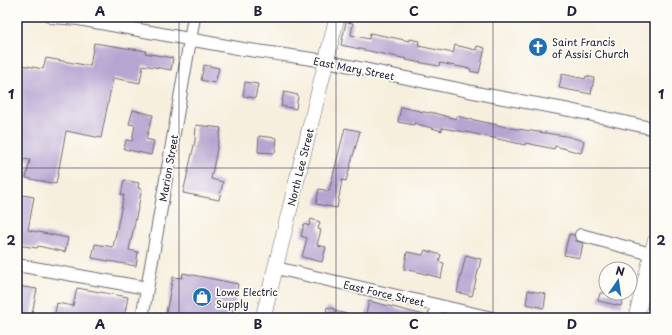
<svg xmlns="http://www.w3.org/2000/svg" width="672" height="335" font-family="'Playpen Sans',sans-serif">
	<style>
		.building { fill: #b7a5d1 }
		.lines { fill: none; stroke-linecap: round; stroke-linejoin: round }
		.minor-casing { stroke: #6d6a74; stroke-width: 14 }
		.tertiary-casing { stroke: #6d6a74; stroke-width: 16 }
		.minor { stroke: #fff; stroke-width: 12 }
		.tertiary { stroke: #fff; stroke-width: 15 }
		.grid { fill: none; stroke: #22223b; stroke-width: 1; stroke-opacity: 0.55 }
		.labels { text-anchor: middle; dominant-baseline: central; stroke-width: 3.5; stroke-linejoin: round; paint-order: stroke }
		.poi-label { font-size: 10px; fill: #22223b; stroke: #fdfcf7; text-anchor: start }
		.street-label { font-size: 10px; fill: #22223b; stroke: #fdfcf7 }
		.neatline { fill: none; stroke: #22223b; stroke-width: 1.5 }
		.grid-label { font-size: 13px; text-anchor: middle; font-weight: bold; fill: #22223b }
	</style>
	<rect width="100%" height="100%" fill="#fdfcf7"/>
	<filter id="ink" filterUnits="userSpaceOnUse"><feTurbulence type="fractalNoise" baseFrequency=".025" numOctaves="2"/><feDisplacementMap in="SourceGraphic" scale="8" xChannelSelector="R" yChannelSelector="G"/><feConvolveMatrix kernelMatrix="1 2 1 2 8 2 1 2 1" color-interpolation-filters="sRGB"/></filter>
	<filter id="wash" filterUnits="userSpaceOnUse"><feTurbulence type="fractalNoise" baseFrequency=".012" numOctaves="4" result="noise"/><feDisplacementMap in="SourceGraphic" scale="16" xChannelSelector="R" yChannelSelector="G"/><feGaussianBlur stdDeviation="0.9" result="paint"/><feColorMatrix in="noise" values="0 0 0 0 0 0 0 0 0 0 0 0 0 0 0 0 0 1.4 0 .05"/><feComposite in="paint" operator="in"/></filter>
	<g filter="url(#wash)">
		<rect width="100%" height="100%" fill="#f7efde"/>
		<g id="blocks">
			<path class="building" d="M346,22L353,23L351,35L369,39L370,33L410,41V39L419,41L418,46L453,53L455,45L476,50L477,46L485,48L479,73L470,71L471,69L440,63L439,66L406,60L407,59L341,45Z
				M94,43L146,51L145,53L173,58L171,70L143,65L140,83L113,78L101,138L66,131L56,184L26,178L30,160L17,158V64L43,69L46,58L90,66Z
				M204,65L219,68L215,83L201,80Z
				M562,74L585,79L586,76L594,78L591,94L559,88Z
				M245,82L258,84L255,98L243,96Z
				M284,92L298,95L296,109L281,106Z
				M401,107L429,113L430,112L456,119V116L511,128L566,136L584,141L581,153L555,146L554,149L526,143L525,145L471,133L442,128V131L414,123V125L398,122Z
				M133,110L153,115L146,139L154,141L151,155L124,149L126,140L132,141L135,125L129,124Z
				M196,125L221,128L211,179L223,182L219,200L183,193L195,141Z
				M345,128L360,131L346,181L342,180L337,208L316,204L319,189L329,191Z
				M259,136L277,138L275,153L258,152Z
				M124,180L139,183L138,188L142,189L129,250L138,252L136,266L92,258L95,244L113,247L124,195H121Z
				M17,194L34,197L28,230L68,238L65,252L38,246L37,248L17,245Z
				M311,219L320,222L318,229L321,230L317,245L326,247L322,262L302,257L307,238L301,236L304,224L309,226Z
				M569,234L574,235L576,241L583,243L580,258L564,255Z
				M425,250L441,255L439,262L444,263L441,278L414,271L404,270L407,252L423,255Z
				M466,255L481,259L472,296L457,292Z
				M183,273L238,284L232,318H165L173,277L182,278Z
				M17,286L37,289L31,318H17Z
				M77,288L128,297L124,318H54L57,303L73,306Z
				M528,290L546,294L544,308L526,304Z
				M600,293H624L621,306L598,301Z
				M369,301L424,315L423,318H365Z
				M327,307L335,309L334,311L352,315V318H325Z"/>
		</g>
	</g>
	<g filter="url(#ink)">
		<use href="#blocks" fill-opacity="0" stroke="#6d6a74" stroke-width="1"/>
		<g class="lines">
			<g class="minor-casing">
				<path id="minor" d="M51,17L79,19L243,49L326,61L487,95L570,110L655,129
					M581,235L655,255
					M17,265L147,288
					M276,268L492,318
					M142,318L194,17
					M434,318L437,305"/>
			</g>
			<g class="tertiary-casing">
				<path id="tertiary" d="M263,318L337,17
					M636,318L655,241"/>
			</g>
			<use href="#minor" class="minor"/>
			<use href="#tertiary" class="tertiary"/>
		</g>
	</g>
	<path class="grid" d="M179,17V318M336,17V318M493,17V318M17,168H655"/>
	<defs>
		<g id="church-disc" transform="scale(1)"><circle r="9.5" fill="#1f6fb2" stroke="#fdfcf7"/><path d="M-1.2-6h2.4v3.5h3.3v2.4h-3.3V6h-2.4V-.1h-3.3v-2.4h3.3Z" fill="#fff"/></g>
		<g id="shop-disc" transform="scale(1)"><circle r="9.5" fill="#1f6fb2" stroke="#fdfcf7"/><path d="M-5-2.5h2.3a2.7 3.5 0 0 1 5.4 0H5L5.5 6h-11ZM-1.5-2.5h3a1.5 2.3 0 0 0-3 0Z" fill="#fff"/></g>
	</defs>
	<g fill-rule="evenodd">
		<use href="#church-disc" x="538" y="47"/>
		<use href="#shop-disc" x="202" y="297"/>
	</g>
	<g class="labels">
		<g class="poi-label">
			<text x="552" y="41">Saint Francis<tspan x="552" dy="12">of Assisi Church</tspan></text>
			<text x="216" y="291">Lowe Electric<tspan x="216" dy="12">Supply</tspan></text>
		</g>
		<g class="street-label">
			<text transform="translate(354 68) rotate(11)">East Mary Street</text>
			<text transform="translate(300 167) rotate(-76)">North Lee Street</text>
			<text transform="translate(168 168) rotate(-80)">Marion Street</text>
			<text transform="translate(384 293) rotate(13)">East Force Street</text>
		</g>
	</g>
	<rect width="672" height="335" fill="none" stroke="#fdfcf7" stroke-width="44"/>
	<g transform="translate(618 281) rotate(13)"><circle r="19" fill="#fdfcf7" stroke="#a5a5ac"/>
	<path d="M0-3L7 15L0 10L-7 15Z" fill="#1f6fb2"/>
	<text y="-6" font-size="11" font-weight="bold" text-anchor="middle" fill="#22223b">N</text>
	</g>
	<rect x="22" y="22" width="628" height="291" class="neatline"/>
	<g class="grid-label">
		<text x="100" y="16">A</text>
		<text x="258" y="16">B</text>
		<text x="414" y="16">C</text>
		<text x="572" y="16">D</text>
		<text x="11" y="99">1</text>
		<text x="661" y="99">1</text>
		<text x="11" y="245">2</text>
		<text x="661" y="245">2</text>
		<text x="100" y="329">A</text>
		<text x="258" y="329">B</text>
		<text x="414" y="329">C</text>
		<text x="572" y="329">D</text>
	</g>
</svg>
